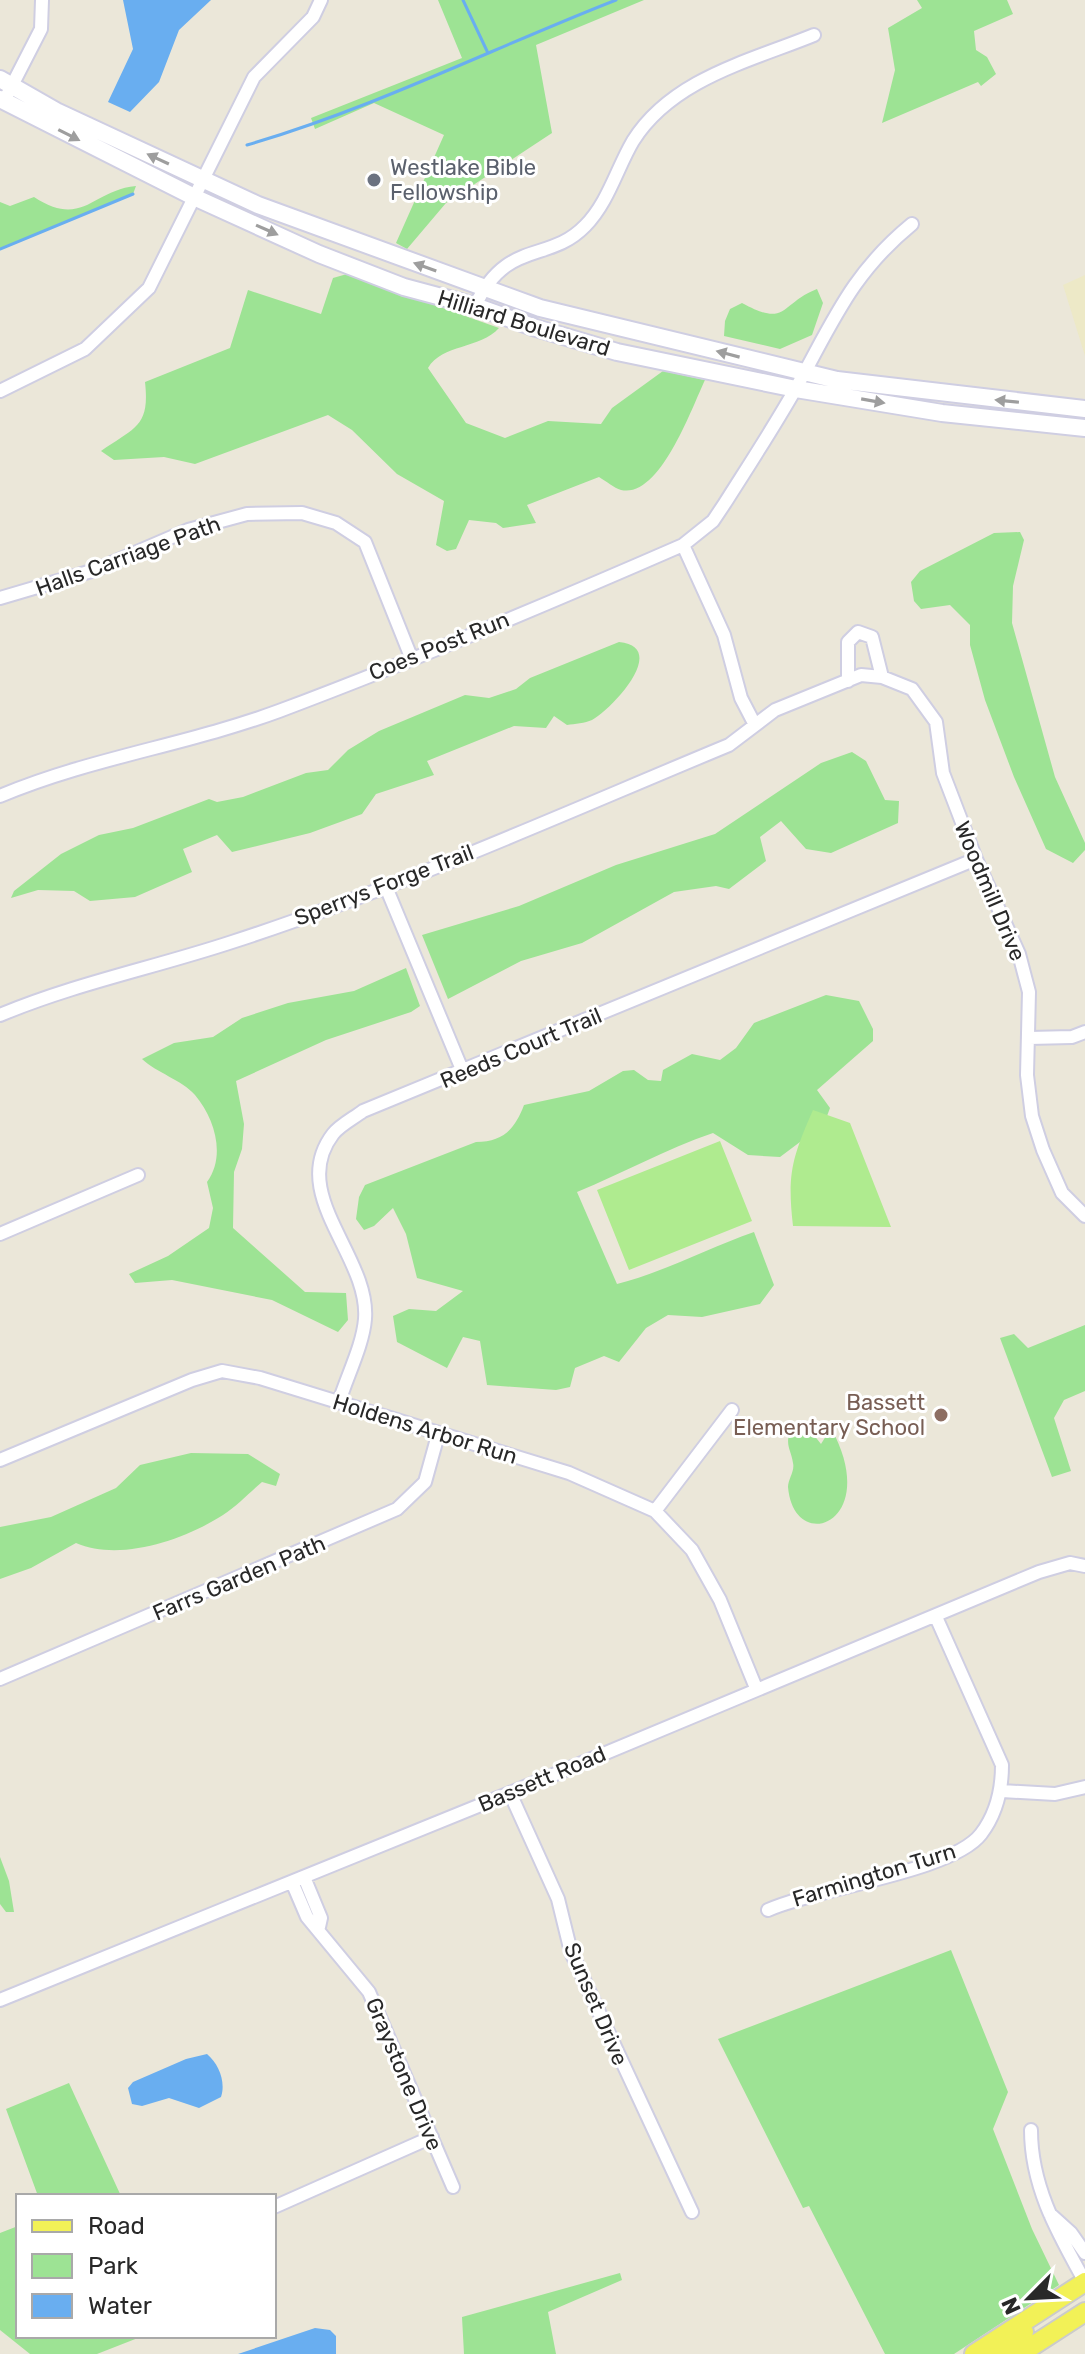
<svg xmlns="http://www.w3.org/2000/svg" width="1085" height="2354" font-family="Rubik,sans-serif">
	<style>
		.education { fill: #ede9c7 }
		.green { fill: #9de394 }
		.pitch { fill: #afeb8f }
		.water { fill: #69aef0 }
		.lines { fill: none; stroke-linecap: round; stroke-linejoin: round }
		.stream { stroke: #69aef0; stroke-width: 3 }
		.minor-casing { stroke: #cfcee2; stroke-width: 16 }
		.secondary-casing { stroke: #cfcee2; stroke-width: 20 }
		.primary-casing { stroke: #cbcbcb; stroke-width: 22 }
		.minor { stroke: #fff; stroke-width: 12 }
		.secondary { stroke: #fff; stroke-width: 16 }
		.primary { stroke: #f2f157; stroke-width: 18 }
		.oneway { fill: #9e9e9e }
		.worship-dot { fill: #6b7280; stroke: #fff; stroke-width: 3 }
		.education-dot { fill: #8d6e63; stroke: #fff; stroke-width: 3 }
		.labels { text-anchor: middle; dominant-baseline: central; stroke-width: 6; stroke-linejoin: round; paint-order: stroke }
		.worship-label { font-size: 22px; fill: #5b616d; stroke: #fff; text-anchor: start }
		.street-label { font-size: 22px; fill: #282828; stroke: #fff }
		.education-label { font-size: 22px; fill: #785e54; stroke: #fff; text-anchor: end }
	</style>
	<rect width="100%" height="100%" fill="#ebe7d9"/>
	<path class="education" d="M1085,275V356L1063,285Z"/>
	<path class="green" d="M438,0H644L536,45L552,133L446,203L407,249L396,243L444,135L374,103L315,129L311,118L462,58Z
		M917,0H1007L1013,14L974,31L976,50L987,57L996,74L981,86L978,82L882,123L895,70L888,28L922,8Z
		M136,186L133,194L0,249V202L10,206L34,197C83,229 92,190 136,186Z
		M347,274L499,328C480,349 442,344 428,368L466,423L505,438L548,421L601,424L612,408L663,371L705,380C692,407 660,499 621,490C614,488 606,481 599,477L527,505L536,523L503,528L496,523L469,520L456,549L447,551L436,545L444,501L397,474L352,430L328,415L195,464L164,457L114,460L101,451C135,427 150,427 145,382L230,348L248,290L321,314L333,278Z
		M817,289L823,303L812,335L780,349L724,336L725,321L730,309L742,303C788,328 779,304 817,289Z
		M1020,532L1024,540L1013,586L1012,623L1055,777L1085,843V850L1073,863L1046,849L1014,777L985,700L970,645V625L950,605L921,609L914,601L911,582L920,571L994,533Z
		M619,642C670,647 612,709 592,720C585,723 575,724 567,725L554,716L546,728L514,726L427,761L434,775L376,794L362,814L310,833L232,852L217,835L183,849L192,872L135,897L90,901L74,891L38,890L11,898L14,891L61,854L99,835L133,828L209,799L217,802L243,797L306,773L328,770L348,750L379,731L465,695L489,698L516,689L530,678Z
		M852,752L866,761L885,800L899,801L898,823L831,853L806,849L781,821L760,837L766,861L729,889L716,886L674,892L582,943L521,961L448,999L422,935L519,906L616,865L715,834L821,763Z
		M406,968L420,1006L411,1012L326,1040L236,1081L244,1124L242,1149L234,1172L233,1228L305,1292L346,1293L348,1320L338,1332L272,1300L172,1280L135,1283L129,1274L168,1256L209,1228L213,1208L207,1182C226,1156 215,1119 195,1095C182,1080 157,1073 142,1059L174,1043L213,1037L242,1018L288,1003L354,991Z
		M826,995L859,1001L873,1029V1041L817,1090L830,1108L824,1124L780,1157L748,1155L713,1133C666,1149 623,1173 577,1192L617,1284C664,1272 708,1248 754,1232L774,1285L760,1304L702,1317L668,1315L646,1328L619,1362L604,1356L575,1368L570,1387L556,1390L487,1385L480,1341L463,1337L447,1368L397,1342L393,1316L409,1309L436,1311L463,1291L417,1278L406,1234L393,1208L374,1226L364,1230L356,1219L359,1197L365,1185L476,1142C503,1142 515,1129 524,1105L589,1091L623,1071L634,1070L648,1080L661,1081L663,1070L692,1054L720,1060L736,1048L754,1023Z
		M1085,1325V1391L1064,1400L1054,1418L1071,1471L1052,1477L1000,1338L1014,1334L1028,1348Z
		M831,1428C883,1523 794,1556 788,1487C788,1479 795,1471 793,1463C791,1450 786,1447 789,1434H813L821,1444Z
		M191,1453L248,1454L280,1474L276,1486L262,1482C249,1493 237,1506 223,1515C184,1540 120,1562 76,1543L31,1568L0,1579V1527L51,1517L116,1488L140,1465Z
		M0,1857L9,1881L14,1912H6L0,1904Z
		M951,1950L1008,2092L993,2129L1032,2229L1059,2285L954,2354H885L809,2206L803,2208L718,2039Z
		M69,2083L74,2094L121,2196H38L6,2109Z
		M18,2226V2336H143L97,2354H30L0,2330V2233Z
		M620,2273L622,2280L548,2312L556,2354H464L462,2317Z"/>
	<path class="pitch" d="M813,1110L850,1123L891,1227L793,1226C787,1174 792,1158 813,1110Z
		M720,1141L752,1221L629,1270L597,1190Z"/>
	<path class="water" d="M123,0H211L179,30L159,82L130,112L108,102L133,49Z
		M207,2054C219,2064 226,2082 221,2097L199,2108L169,2098L142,2106L132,2104L128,2088L133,2082L186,2059Z
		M315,2328L330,2330L336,2336V2354H238Z"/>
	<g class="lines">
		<path class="stream" d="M463,0L487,51
			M247,145C374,108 493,48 616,0
			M0,249L133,194"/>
		<g class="minor-casing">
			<path id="minor" d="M4,101L41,29L42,0
				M475,306C507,238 548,264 585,226C608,203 617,168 633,141C672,79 750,61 814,35
				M0,391L85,349L149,288L254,77L313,17L321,0
				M683,545L724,635L741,698L754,723
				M0,598L95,570L188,530L247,514L302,513L336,523L365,542L411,657
				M848,681V642L858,632L872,637L882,677
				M0,796C90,758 187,745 279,711C415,660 550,603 683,545L713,521L725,503C749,465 774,427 796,388C833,322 851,274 912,224
				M386,887L463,1072
				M0,1015C77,983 153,968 232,942C401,887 565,813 729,745L775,710L861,675L882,677L912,689L936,722L943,773L976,859L1019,954L1029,992L1027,1075L1032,1116L1043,1150L1062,1193L1085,1216
				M1029,1038L1072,1037L1085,1032
				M0,1234L138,1175
				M339,1402C347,1376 363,1345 365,1319C370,1256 287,1194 333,1134C340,1125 354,1118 363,1111L976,859
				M0,1460L192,1380L222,1371L260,1378L569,1473L655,1511L692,1550L720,1600L756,1688
				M655,1511L732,1410
				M0,1679L397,1509L425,1482L438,1435
				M1002,1791L1055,1794L1085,1787
				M510,1793L558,1899L571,1952L692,2212
				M304,1877L321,1918L319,1927
				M292,1882L307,1917L369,1992L453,2187
				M768,1910C816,1888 952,1872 981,1834C997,1813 1002,1790 1002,1765L936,1617
				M0,2000L510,1793L1039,1572L1070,1563L1085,1566
				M1031,2130C1031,2187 1058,2233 1085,2282
				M274,2207L432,2137
				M1050,2214L1071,2233L1085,2253"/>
		</g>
		<g class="secondary-casing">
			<path id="secondary" d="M0,79L56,111L258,205L540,308L837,380L1085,409
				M0,99L196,198L319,254L404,287L475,306L536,328L617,352L796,389L942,413L1085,428"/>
		</g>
		<g class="primary-casing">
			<path id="primary" d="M974,2354L1085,2282
				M999,2354L1024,2332
				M1020,2354L1085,2312"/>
		</g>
		<use href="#minor" class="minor"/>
		<use href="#secondary" class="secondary"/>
		<use href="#primary" class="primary"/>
	</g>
	<defs><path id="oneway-solid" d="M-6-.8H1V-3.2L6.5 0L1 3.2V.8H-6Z" transform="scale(2)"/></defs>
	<g class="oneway">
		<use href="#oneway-solid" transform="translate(69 135) rotate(27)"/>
		<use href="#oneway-solid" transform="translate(158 159) rotate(-155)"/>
		<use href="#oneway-solid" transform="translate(267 230) rotate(24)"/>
		<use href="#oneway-solid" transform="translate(425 267) rotate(-160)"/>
		<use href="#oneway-solid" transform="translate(728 354) rotate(-165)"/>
		<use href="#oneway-solid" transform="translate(873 401) rotate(10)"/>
		<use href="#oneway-solid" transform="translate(1007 401) rotate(-174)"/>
	</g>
	<circle class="worship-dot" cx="374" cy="180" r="8"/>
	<circle class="education-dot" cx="941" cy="1415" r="8"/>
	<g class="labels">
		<g class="worship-label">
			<text x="390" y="167">Westlake Bible<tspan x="390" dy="25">Fellowship</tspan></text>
		</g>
		<g class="street-label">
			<text transform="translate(524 323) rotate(17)">Hilliard Boulevard</text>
			<text transform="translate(128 556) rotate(-20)">Halls Carriage Path</text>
			<text transform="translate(439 646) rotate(-22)">Coes Post Run</text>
			<text transform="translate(384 885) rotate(-21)">Sperrys Forge Trail</text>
			<text transform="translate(990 891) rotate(67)">Woodmill Drive</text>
			<text transform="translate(521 1048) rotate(-23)">Reeds Court Trail</text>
			<text transform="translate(425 1429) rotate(17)">Holdens Arbor Run</text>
			<text transform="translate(239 1578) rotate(-23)">Farrs Garden Path</text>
			<text transform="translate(542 1779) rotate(-23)">Bassett Road</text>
			<text transform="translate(874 1875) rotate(-17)">Farmington Turn</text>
			<text transform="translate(596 2004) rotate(67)">Sunset Drive</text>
			<text transform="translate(404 2074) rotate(67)">Graystone Drive</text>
		</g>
		<g class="education-label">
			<text x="925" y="1402">Bassett<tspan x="925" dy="25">Elementary School</tspan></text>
		</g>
	</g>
	<rect x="16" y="2194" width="260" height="144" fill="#ffffff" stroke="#a9a9a9" stroke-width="2"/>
	<rect x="32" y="2220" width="40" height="12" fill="#f2f157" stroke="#a9a9a9" stroke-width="2"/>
	<text x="88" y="2234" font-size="24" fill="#282828">Road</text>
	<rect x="32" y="2254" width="40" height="24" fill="#9de394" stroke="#a9a9a9" stroke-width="2"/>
	<text x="88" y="2274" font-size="24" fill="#282828">Park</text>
	<rect x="32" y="2294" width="40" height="24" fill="#69aef0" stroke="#a9a9a9" stroke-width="2"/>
	<text x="88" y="2314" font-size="24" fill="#282828">Water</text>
	<g transform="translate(1029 2298) rotate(246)" stroke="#ffffff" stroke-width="6" paint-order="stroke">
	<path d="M0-6L14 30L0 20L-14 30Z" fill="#282828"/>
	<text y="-12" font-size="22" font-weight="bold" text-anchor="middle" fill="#282828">N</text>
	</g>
</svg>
